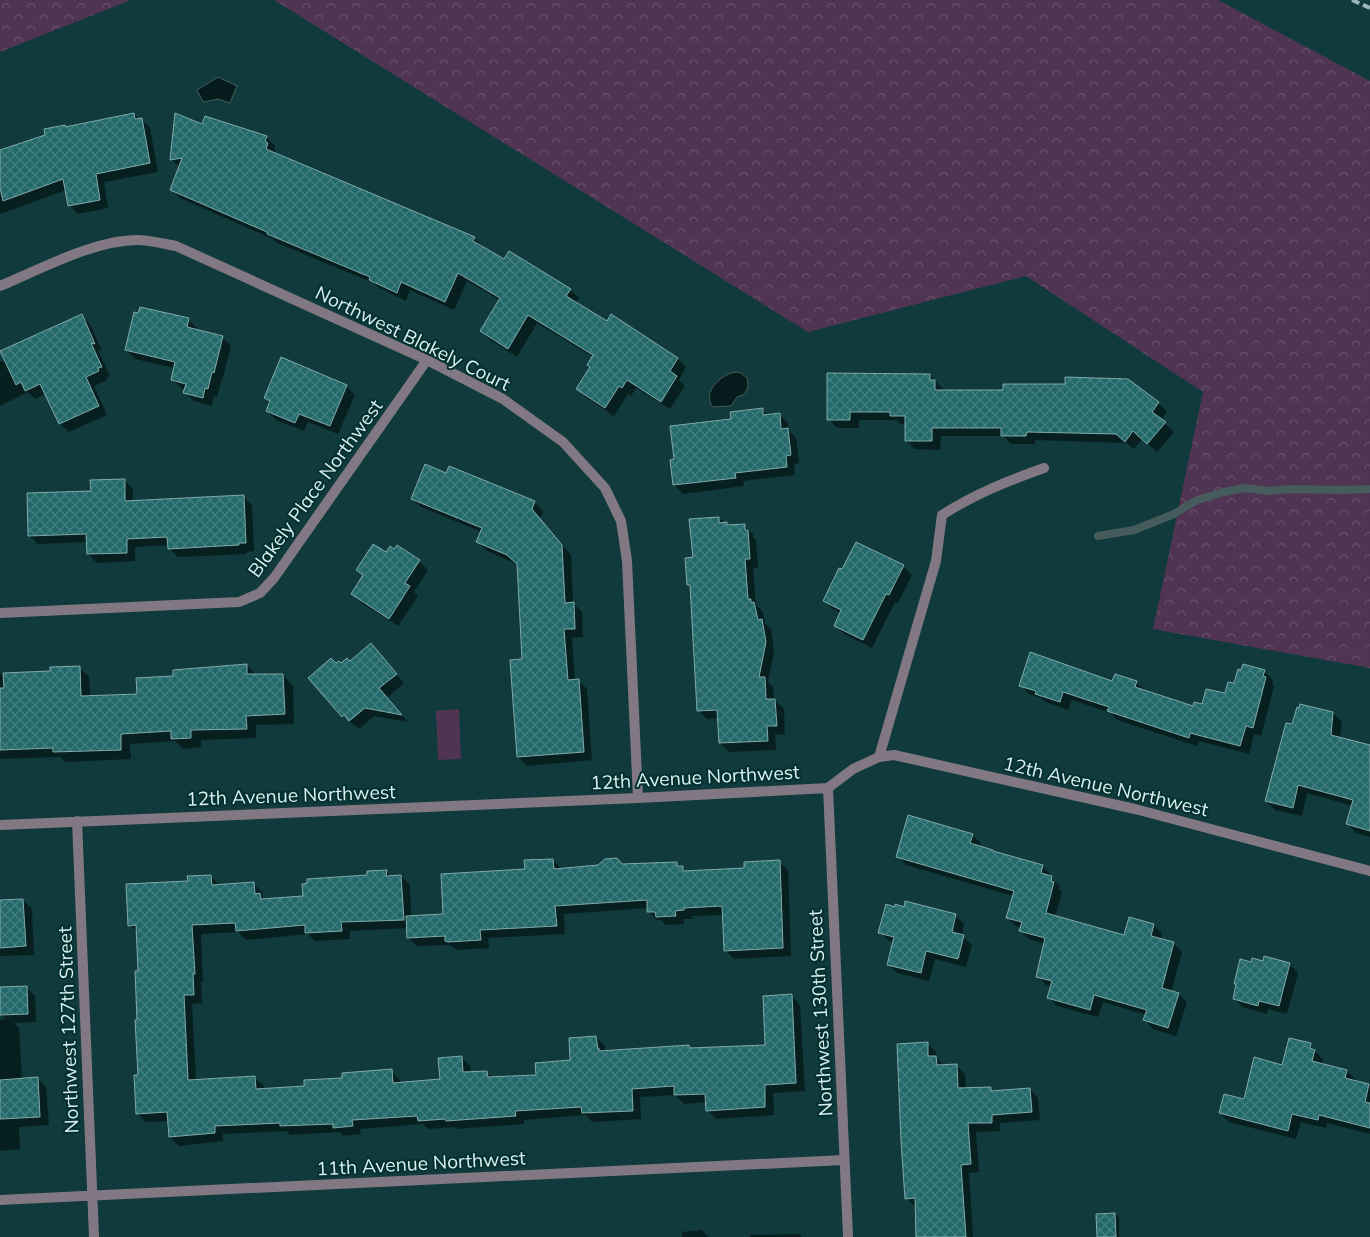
<svg xmlns="http://www.w3.org/2000/svg" width="1370" height="1237" font-family="Mulish,sans-serif">
	<style>
		.green { fill: #4f3553 }
		.forest { fill: url(#forest-crowns) }
		.water { fill: #061b1c; stroke: #465b5c }
		.shadow { fill: #0007 }
		.lines { fill: none; stroke-linecap: round; stroke-linejoin: round }
		.stream { stroke: #465b5c; stroke-width: 8 }
		.building { fill: url(#building-cross-hatch); stroke: #80aaaa }
		.minor { stroke: #827883; stroke-width: 10 }
		.rail { stroke: #9bb7b7; stroke-width: 4; stroke-dasharray: 8 4; stroke-linecap: butt }
		.labels { text-anchor: middle; dominant-baseline: central; stroke-width: 4; stroke-linejoin: round; paint-order: stroke }
		.street-label { font-size: 19px; fill: #dbf0f0; stroke: #033030 }
	</style>
	<defs>
		<pattern id="forest-crowns" width="20" height="18" patternUnits="userSpaceOnUse" patternTransform="scale(1.25)"><rect width="20" height="18" fill="#4f3553"/><path d="M2 6a3 3 0 1 1 6 0M12 15a3 3 0 1 1 6 0" fill="none" stroke="#68536c"/></pattern>
		<pattern id="building-cross-hatch" width="8" height="8" patternUnits="userSpaceOnUse" patternTransform="scale(1.25)"><rect width="8" height="8" fill="#24696a"/><path d="M0 0l8 8M0 8l8-8" fill="none" stroke="#437f80"/></pattern>
	</defs>
	<rect width="100%" height="100%" fill="#103a3b"/>
	<path class="green" d="M459,709L461,759L438,760L436,711Z"/>
	<path class="forest" d="M0,0H131L0,52Z
		M274,0H1218L1370,81V668L1153,629L1203,392L1026,276L808,332Z"/>
	<path class="water" d="M218,77L237,86L230,103L218,99L203,102L197,90Z
		M736,372L741,373L747,378L748,386L747,390L743,395L737,397L731,406L713,407C701,392 721,374 736,372Z"/>
	<path class="shadow" d="M134,114L139,119H141L150,128L158,172L104,182L108,208L78,214L69,205L66,190L0,214V152L46,136L64,126L66,128Z
		M206,117L267,138L275,146L274,150L276,152V154L474,238L483,247L482,248L504,261L570,290L579,298L575,304L607,323L611,316L678,359L686,367L679,380L685,386L670,409L636,388L631,396L628,394L614,416L586,397L577,389L591,368L593,357L537,323L517,357L490,340L481,331L500,300L467,281L454,310L410,290L406,301L379,288L374,283L277,243L273,239L180,198L171,189L180,168L171,159L202,126Z
		M81,316L90,324L102,351L98,350L110,376L106,377L107,380L94,386L107,415L69,432L60,424L46,393L35,399L28,392L0,406V362L6,361Z
		M188,320L197,328V331L222,337L231,346L222,381H221L217,397L214,396L212,406L194,401L185,393L186,389L181,388L172,380L175,368L135,359L126,350Z
		M930,375L944,390L1158,403L1167,411L1161,420L1174,432L1157,452L1142,439L1134,449L1126,443L1035,440V444H1011L1003,436H941L940,450L915,449L906,441V424H901L897,420H859V428H837L829,419Z
		M346,386L355,395L338,434L308,422L304,431L276,420L267,411L270,403L265,398Z
		M762,410L768,415L779,414L788,423L789,430L796,438L799,463L794,464L795,475L743,481L744,486L683,494L674,485L675,460Z
		M447,474L534,502L543,511L540,519L571,555L573,603L582,612L583,637L572,638L575,680H578L587,689L592,760L527,766L518,757L523,660L517,564L487,551L478,542L482,532L421,507L412,499Z
		M124,480L133,489V502L243,496L252,505L254,551L247,552V554L178,557L169,548V545L135,547V561L97,563L88,554V542L38,544L29,535L92,492Z
		M718,518L729,526L744,525L753,534V537L756,540L758,568H753L756,605L763,612L765,624L771,629L774,651L768,682L773,687L774,700L784,709L785,734L775,735L776,750L729,752L720,743L719,718L707,719L698,710L692,588L689,584L694,558Z
		M397,547L419,561L428,570L414,592L418,596L398,626L361,603L352,594L364,576L357,570L395,551Z
		M903,566L912,575L898,603L895,602L872,648L844,634L835,626L841,613L833,609L824,600Z
		M379,654L404,683L387,698L408,722L374,716L359,729L343,716L336,664L350,663Z
		M247,665L256,675H283L293,686L294,724L256,725V738L201,740V747L183,749L175,741L130,744L131,759L65,762L60,757L0,759V674L52,672L79,667L89,677L90,697L138,695L175,677Z
		M1264,671L1273,680L1272,684L1274,686L1261,736L1254,734L1249,754L1199,741L1197,746L1117,720L1111,713L1072,700L1068,710L1046,702L1041,698L1029,694L1020,685L1136,682L1146,691L1193,707L1203,706L1226,695L1235,685Z
		M1333,713L1342,722L1340,738L1370,747V837L1356,833L1348,824L1353,806L1307,793L1302,816L1275,810L1266,801L1293,726Z
		M972,835L981,843L980,847L995,853L1042,866L1051,875L1050,877L1060,886L1059,889L1062,892L1055,917L1124,937L1130,918L1154,925L1162,934L1161,940L1174,944L1182,952L1171,992L1178,994L1187,1002L1176,1036L1153,1029L1145,1020L1146,1015L1103,1002L1098,1017L1057,1006L1049,997L1052,986L1046,985L1038,976L1045,944L1029,939L1021,931L1022,928L1016,926L1007,917L1013,896L906,865L898,856Z
		M552,860L562,869L676,863L687,872L745,870L779,862L788,870L791,956L734,959L725,950L723,915L692,916L693,919H683L684,924L666,925L661,920H657L649,912V908L564,914L565,934L488,938L489,948L457,950L450,945L417,946L408,938V928L350,931V939L315,941L308,934L246,940L238,932L201,934L203,982H201L202,1003L192,1004L196,1081L255,1078L264,1086V1090L306,1088L391,1071L400,1080V1084L442,1080L461,1057L470,1066L471,1073L487,1072L493,1078L537,1076L572,1062L596,1037L605,1046V1052L689,1047L691,1049L766,1046L792,996L800,1005L805,1091L773,1093L774,1115L716,1119L707,1110V1102L684,1104L675,1095L640,1097L641,1119L592,1122L586,1115L524,1120V1124L456,1129L454,1127L428,1129L423,1124L360,1129L361,1134L343,1136L340,1132L290,1135L286,1131L223,1134V1141L179,1146L170,1137L169,1121L146,1122L137,1113L140,1076V972L138,933L130,925L189,882L211,876L220,886L253,883L262,892L263,898L265,900L304,897L386,871L392,877L401,876L410,885L411,917L445,916L526,870Z
		M23,900L32,909L34,955L0,956V901Z
		M905,908L955,915L964,924L962,936L972,945L966,967L935,959L929,981L897,973L888,964L893,942L889,941L880,932Z
		M1264,962L1289,964L1298,973L1287,1014L1268,1009L1267,1014L1243,1007L1234,999L1237,986L1235,983L1251,963Z
		M26,987L35,996L36,1022L14,1023L19,1028L22,1079L37,1078L46,1087L49,1125L19,1127L20,1149L0,1151V1020L6,1019L1,1015Z
		M927,1043L936,1052V1058L944,1066L956,1065L965,1074L966,1089L990,1088L994,1092L1030,1089L1038,1098L1040,1120L1000,1123V1131L976,1132L979,1172L969,1173L973,1237H917L916,1207L906,1198Z
		M1310,1045L1323,1060L1322,1065L1347,1071L1356,1080L1355,1082L1370,1086V1134L1327,1123L1326,1128L1301,1122L1296,1139L1229,1122L1220,1113L1244,1101L1283,1066Z
		M1115,1214L1119,1218V1237H1098Z
		M702,1230L708,1237H682V1232Z
		M799,1234L802,1237H750V1235Z"/>
	<g class="lines">
		<path class="stream" d="M1098,536L1134,530L1174,514L1197,500L1224,492L1245,488L1268,491L1292,489L1339,490L1370,489"/>
	</g>
	<path class="building" d="M134,113L135,119L142,118L150,163L96,174L100,200L68,206L63,179L3,201L0,188V150L45,135L44,129L65,125V127Z
		M175,113L202,124L205,116L267,136L265,141L268,143L266,149L475,237L473,241L504,259L509,251L571,289L566,296L607,321L611,314L678,358L670,371L677,376L661,402L627,380L622,388L619,386L605,408L576,389L590,367L587,365L593,355L528,315L508,349L480,331L500,298L458,273L445,302L401,282L397,293L369,280L370,277L267,234V232L170,190L182,158L170,160Z
		M140,307L189,318L187,327L223,336L214,373L212,372L208,389L205,388L203,398L183,393L186,384L171,380L175,362L125,350L134,312L138,313Z
		M82,314L95,344L91,343L102,367L98,368L99,371L86,377L99,406L59,424L40,384L25,391L21,382L16,385L0,351Z
		M281,357L347,385L330,426L299,414L295,423L266,411L270,401L264,398Z
		M827,373L930,374V380H935V390H1003V384H1065V377L1128,379L1159,402L1152,412L1166,422L1147,444L1133,431L1125,442L1116,434L1027,432L1026,436H1001V428H932V441H905V416H890V412H850V420H827Z
		M763,408V415L780,413L781,429L788,428L791,455L786,456L787,467L735,473L736,478L673,485L670,460L674,459L670,426L731,419L730,412Z
		M425,464L446,473L449,466L535,501L532,509L562,545L565,603L574,602L575,629H564L568,680L579,679L584,752L517,757L510,660L522,659L517,564L507,555L476,542L482,528L411,499Z
		M125,479V501L244,495L246,543H239V545L168,549L167,537L127,539V553L87,554L86,534L28,536L27,493L91,491L90,480Z
		M719,517V523L727,522V525L745,524V530H748L750,559H745L748,599H751V603L754,602L758,620L762,619L766,642L759,677H765L766,699H775L777,726H767L768,741L719,743L717,710L697,711L690,585H687L685,558L693,557L689,519Z
		M856,542L904,565L889,595L886,594L863,640L834,626L841,610L823,601L839,568L842,569Z
		M373,544L386,552L390,546L394,549L397,545L420,560L405,583L410,586L389,619L351,594L363,575L356,570Z
		M371,643L397,674L379,688L402,715L365,708L349,721L344,715L342,717L308,678L331,658L336,663L339,661L341,663L347,658L350,661Z
		M1030,652L1112,681L1115,674L1137,681L1135,687L1193,706L1194,702L1202,704L1206,689L1225,693L1228,682L1234,683L1238,669L1241,670L1243,664L1265,670L1263,676L1266,677L1253,728L1246,726L1240,746L1190,733L1189,738L1107,711L1109,707L1063,692L1060,702L1035,694L1036,691L1019,686Z
		M247,664V674H283L285,714L246,716L247,729L191,730V738L171,739V731L121,734V750L53,752V748L0,750V688H4L3,673L50,671V667L80,666L81,696L137,694L136,678L173,676V670Z
		M1300,704L1333,712L1331,735L1370,745V831L1346,824L1353,800L1298,785L1293,808L1265,801L1286,723L1292,724L1297,707L1299,708Z
		M908,815L973,834L970,843L993,850V851L1043,865L1041,873L1052,876L1051,881L1054,882L1046,913L1124,935L1129,917L1154,924L1151,936L1174,942L1162,988L1179,993L1168,1028L1143,1020L1147,1010L1094,995L1090,1010L1047,998L1052,981L1036,977L1045,938L1019,931L1022,922L1006,918L1014,891L896,857Z
		M617,858L622,864L677,862V866H683V871L744,868V862L780,860L783,948L724,951L722,906L684,908V910L675,911L676,916L656,917L655,912H647V900L555,906L557,926L480,930L481,940L448,942L445,941V936L407,938L406,916L443,914L441,874L525,869L524,860L553,859L554,869L598,865L605,859Z
		M387,870L386,876L401,875L404,920L341,922L342,931L305,933V925L236,931L235,923L192,925L195,974H193L194,995H184L188,1080L255,1076L256,1089L304,1086V1080L342,1078V1073L392,1069L393,1083L440,1079L438,1058L462,1056L463,1072L487,1071L488,1077L536,1075L535,1063L570,1060L569,1038L596,1036L598,1049L599,1048V1051L689,1045L690,1048L765,1045L763,996L792,994L796,1083L765,1085V1107L706,1111L705,1094L674,1095V1086L632,1089L633,1111L582,1113L581,1107L515,1111L516,1116L446,1121L445,1119L418,1121L417,1116L352,1120L353,1126L333,1128V1124L280,1126V1123L215,1126V1133L169,1137L167,1112L136,1114L134,1075H138L135,1020H137L135,971H138L136,925L128,926L126,884L188,881L187,876L211,875L212,885L254,882L255,894L260,893L261,899L303,896L302,884L307,883V879L367,875V871Z
		M23,899L26,946L0,948V900Z
		M905,901L956,914L952,932L964,935L958,959L926,951L921,973L887,965L894,937L878,933L886,904L895,907V904L904,907Z
		M1264,956L1290,963L1279,1006L1259,1001L1258,1006L1233,999L1236,984H1234L1240,959L1251,962L1252,958L1263,961Z
		M27,986L28,1014L0,1015V987Z
		M1289,1038L1311,1043L1310,1048L1315,1050L1312,1061L1347,1070L1345,1078L1369,1084L1365,1102L1370,1103V1128L1319,1115L1318,1120L1292,1114L1288,1131L1219,1113L1224,1094L1244,1099L1254,1057L1282,1065Z
		M928,1042V1056H936L937,1065L957,1064L958,1088L991,1087V1091L1030,1088L1032,1112L992,1115V1123H968L971,1164L961,1165L966,1237H916L915,1198L905,1199L901,1141L897,1044Z
		M38,1077L40,1117L0,1119V1080Z
		M1115,1213L1116,1237H1097L1096,1214Z"/>
	<g class="lines">
		<path class="minor" d="M0,286C41,269 94,240 138,240C150,240 164,244 176,246L427,360L503,399L563,442L605,488L621,521L627,561L638,798
			M0,613L239,602L260,593L274,578L427,360
			M879,757L936,561L942,515C975,494 1007,481 1044,468
			M828,788L848,1237
			M77,821L94,1237
			M0,825L638,798L828,788L853,769L879,757L894,755L1135,809L1370,871
			M0,1200L844,1160"/>
		<path class="rail" d="M1352,0L1370,8"/>
	</g>
	<g class="labels">
		<g class="street-label">
			<text transform="translate(413 338) rotate(26)">Northwest Blakely Court</text>
			<text transform="translate(315 488) rotate(-54)">Blakely Place Northwest</text>
			<text transform="translate(695 777) rotate(-3)">12th Avenue Northwest</text>
			<text transform="translate(1106 786) rotate(13)">12th Avenue Northwest</text>
			<text transform="translate(291 795) rotate(-2)">12th Avenue Northwest</text>
			<text transform="translate(820 1013) rotate(-93)">Northwest 130th Street</text>
			<text transform="translate(68 1030) rotate(-92)">Northwest 127th Street</text>
			<text transform="translate(421 1163) rotate(-3)">11th Avenue Northwest</text>
		</g>
	</g>
</svg>
